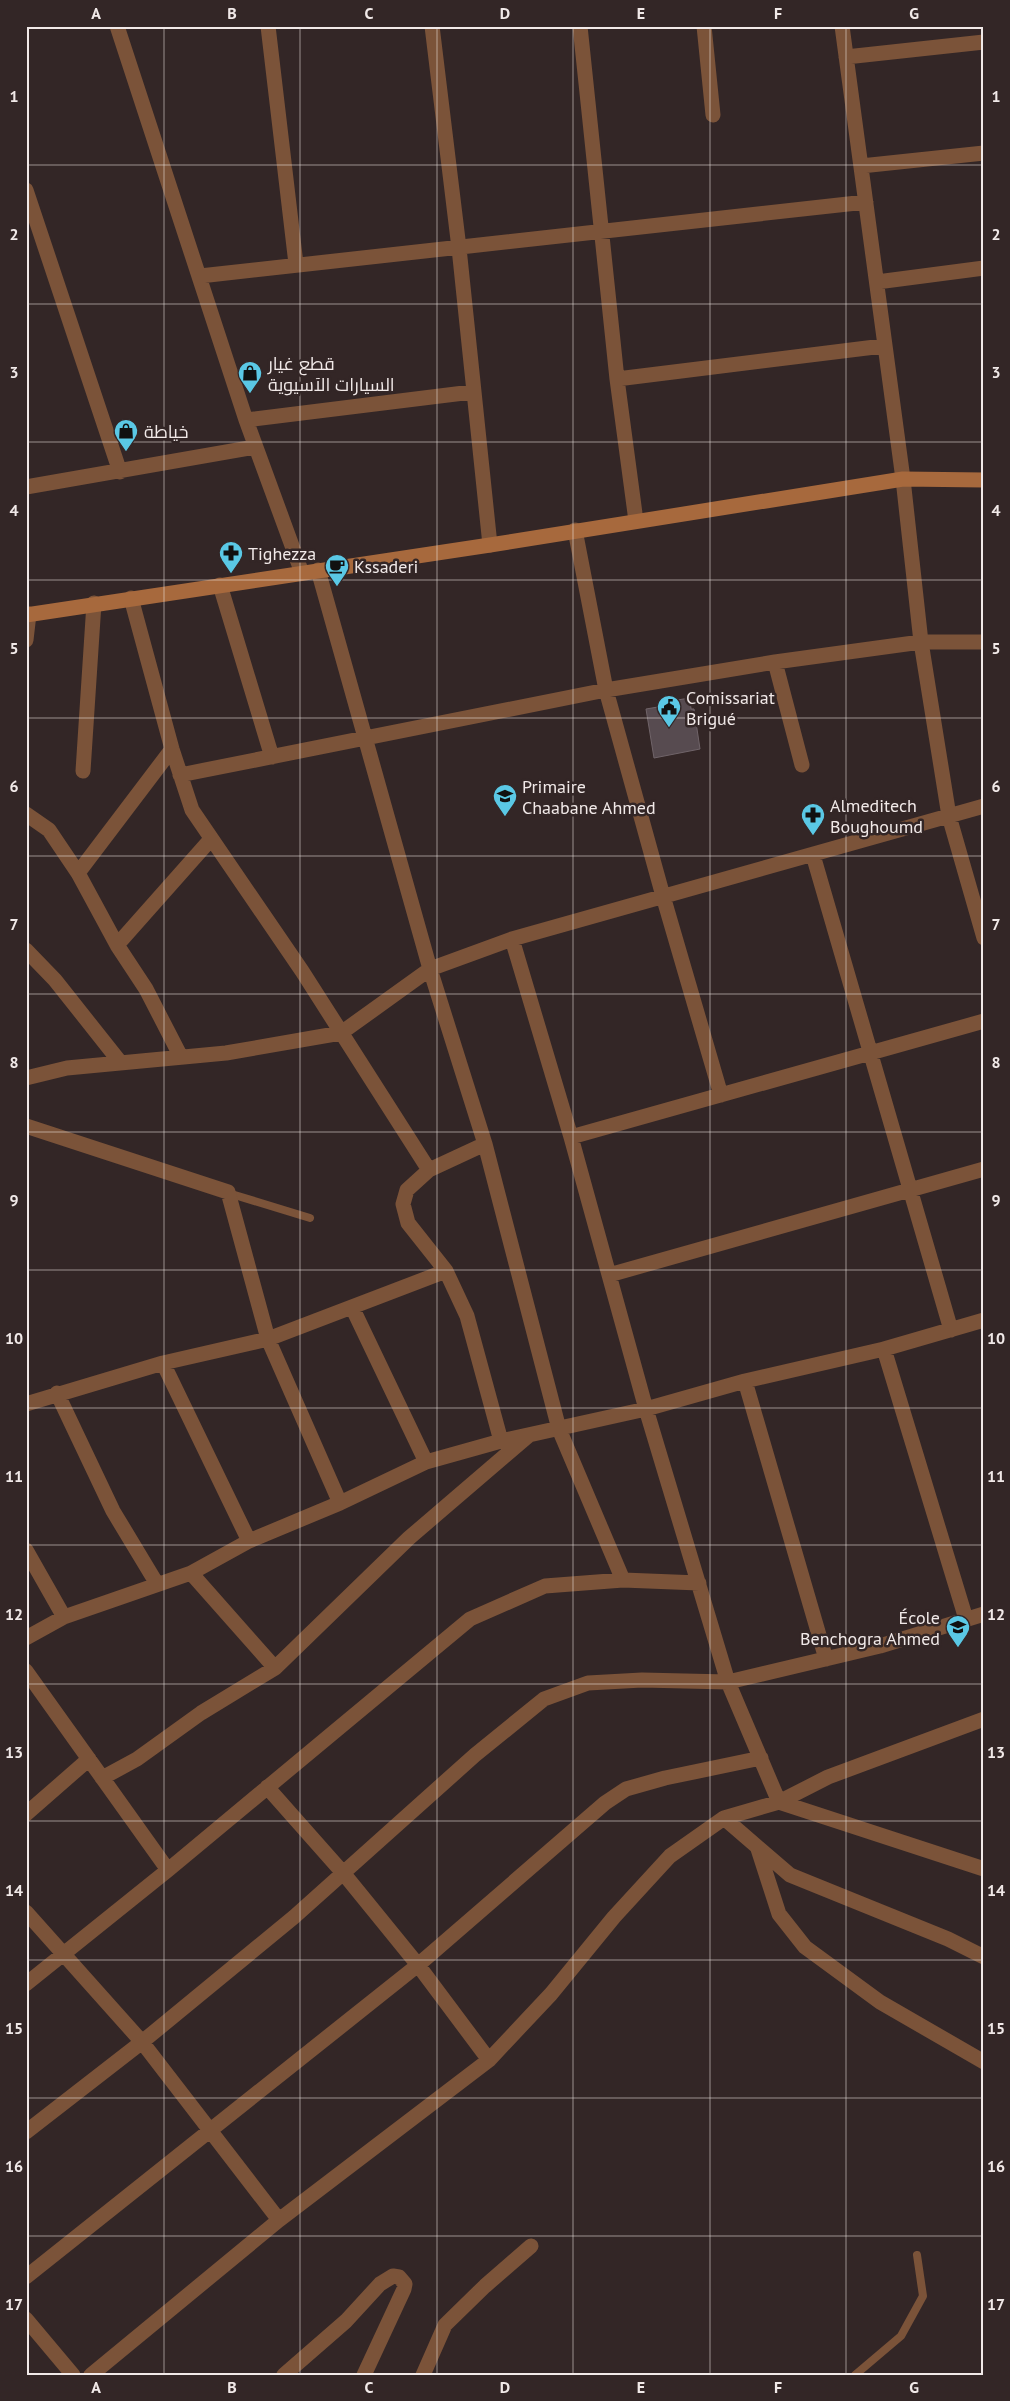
<svg xmlns="http://www.w3.org/2000/svg" width="1010" height="2401" font-family="'PT Sans',Cairo,sans-serif">
	<style>
		.building { fill: #574b50; stroke: #706469 }
		.lines { fill: none; stroke-linecap: round; stroke-linejoin: round }
		.lane { stroke: #7b5339; stroke-width: 8 }
		.street { stroke: #7b5339; stroke-width: 15 }
		.secondary { stroke: #a7693d; stroke-width: 15 }
		.grid { fill: none; stroke: #f1e9e8; stroke-width: 1; stroke-opacity: 0.55 }
		.labels { text-anchor: middle; dominant-baseline: central; stroke-width: 5; stroke-linejoin: round; paint-order: stroke }
		.poi-label { font-size: 18px; fill: #f1e9e8; stroke: #332626; text-anchor: start }
		.neatline { fill: none; stroke: #f1e9e8; stroke-width: 2 }
		.grid-label { font-size: 16px; text-anchor: middle; font-weight: bold; fill: #f1e9e8 }
	</style>
	<rect width="100%" height="100%" fill="#332626"/>
	<path class="building" d="M690,698L691,709H694L700,749L654,758L646,709L658,707V703Z"/>
	<g class="lines">
		<path class="lane" d="M228,1193L310,1218
			M855,2375L901,2336L923,2296L917,2255"/>
		<path class="street" d="M117,26L246,420L302,573
			M268,26L296,264
			M432,26L459,248L490,545
			M580,26L617,379L636,521
			M704,26L713,115
			M842,26L903,479L921,642L949,816L984,938
			M846,57L984,42
			M861,166L984,153
			M26,190L120,472
			M200,276L866,202
			M877,282L984,268
			M617,379L883,346
			M246,420L472,392
			M26,487L255,447
			M575,530L606,690L663,896L721,1095
			M318,570L430,969L485,1144L559,1429L623,1580
			M220,585L272,757
			M131,598L172,749L192,810L302,971L429,1170
			M26,640L29,614
			M775,662L802,765
			M83,771L94,603
			M180,775L606,690L775,662L921,642H984
			M26,814L49,830L78,873L117,945L146,989L181,1057
			M813,855L951,1330
			M78,873L172,749
			M512,939L571,1137L646,1409L728,1682L779,1802L984,1869
			M117,945L211,839
			M26,950L55,980L120,1062
			M26,1078L67,1068L226,1053L341,1033L430,969L512,939L984,806
			M26,1126L228,1192L268,1339L340,1503
			M571,1137L984,1021
			M485,1144L429,1170L407,1190L403,1204L408,1223L446,1271L467,1316L501,1441
			M609,1275L984,1169
			M352,1307L426,1462
			M884,1349L966,1619
			M163,1363L249,1541
			M745,1381L826,1659
			M57,1393L113,1511L157,1584
			M26,1404L163,1363L268,1339L446,1271
			M26,1550L64,1617
			M191,1573L275,1668
			M26,1638L64,1617L191,1573L249,1541L340,1503L426,1462L501,1441L646,1409L745,1381L884,1349L984,1320
			M26,1671L168,1870
			M102,1778L137,1759L201,1713L275,1668L409,1538L528,1436
			M267,1787L344,1874L418,1965L489,2060
			M26,1814L89,1759
			M724,1818L790,1875L948,1939L984,1957
			M758,1849L779,1914L805,1947L880,2002L984,2062
			M26,1912L142,2042L279,2220
			M26,1984L168,1870L470,1619L545,1586L623,1580L699,1583
			M26,2132L142,2042L294,1917L475,1755L544,1699L588,1683L642,1680L728,1682L880,1646L984,1614
			M26,2277L418,1965L605,1803L626,1789L665,1778L761,1758
			M26,2319L73,2375
			M91,2375L279,2220L489,2060L551,1994L614,1917L670,1856L724,1818L779,1802L828,1777L984,1719
			M284,2375L346,2321L380,2284L393,2276L399,2277L405,2284L404,2289L364,2375
			M423,2375L445,2325L485,2286L531,2246"/>
		<path class="secondary" d="M26,615L490,545L903,479L984,480"/>
	</g>
	<path class="grid" d="M164,26V2375M300,26V2375M437,26V2375M573,26V2375M710,26V2375M846,26V2375M26,165H984M26,304H984M26,442H984M26,580H984M26,718H984M26,856H984M26,994H984M26,1132H984M26,1270H984M26,1408H984M26,1545H984M26,1684H984M26,1821H984M26,1960H984M26,2098H984M26,2236H984"/>
	<defs>
		<g id="shop-pin" transform="scale(1.25)"><path d="M0 17L-7.5 6A9.5 9.5 0 1 1 7.5 6Z" fill="#5ac8e5" stroke="#332626"/><path d="M-5-2.5h2.3a2.7 3.5 0 0 1 5.4 0H5L5.5 6h-11ZM-1.5-2.5h3a1.5 2.3 0 0 0-3 0Z" fill="#111"/></g>
		<g id="pharmacy-pin" transform="scale(1.25)"><path d="M0 17L-7.5 6A9.5 9.5 0 1 1 7.5 6Z" fill="#5ac8e5" stroke="#332626"/><path d="M-2-6h4v4h4v4h-4v4h-4v-4h-4v-4h4Z" fill="#111"/></g>
		<g id="cafe-pin" transform="scale(1.25)"><path d="M0 17L-7.5 6A9.5 9.5 0 1 1 7.5 6Z" fill="#5ac8e5" stroke="#332626"/><path d="M-5.5-4.5H6V0H3Q3 3.5 0 3.5H-2.5Q-5.5 3.5-5.5 0ZM3-3.2v2h1.7v-2ZM-6 4.5H4V6H-6Z" fill="#111"/></g>
		<g id="civic-pin" transform="scale(1.25)"><path d="M0 17L-7.5 6A9.5 9.5 0 1 1 7.5 6Z" fill="#5ac8e5" stroke="#332626"/><path d="M-.6-6.5H3V-4.5H.6V-3L4-1V1h2V6H-6V1h2V-1L-.6-3ZM-1.2 2.5V6h2.4V2.5Z" fill="#111"/></g>
		<g id="school-pin" transform="scale(1.25)"><path d="M0 17L-7.5 6A9.5 9.5 0 1 1 7.5 6Z" fill="#5ac8e5" stroke="#332626"/><path d="M0-5L7-2L0 1L-7-2ZM-4 1L0 2.5L4 1V4Q0 6-4 4Z" fill="#111"/></g>
	</defs>
	<g fill-rule="evenodd">
		<use href="#shop-pin" x="250" y="373"/>
		<use href="#shop-pin" x="126" y="431"/>
		<use href="#pharmacy-pin" x="231" y="553"/>
		<use href="#cafe-pin" x="337" y="566"/>
		<use href="#civic-pin" x="669" y="707"/>
		<use href="#school-pin" x="505" y="796"/>
		<use href="#pharmacy-pin" x="813" y="815"/>
		<use href="#school-pin" x="958" y="1627"/>
	</g>
	<g class="labels">
		<g class="poi-label">
			<text x="268" y="363">قطع غيار<tspan x="268" dy="21">السيارات الآسيوية</tspan></text>
			<text x="144" y="431">خياطة</text>
			<text x="248" y="553">Tighezza</text>
			<text x="354" y="566">Kssaderi</text>
			<text x="686" y="697">Comissariat<tspan x="686" dy="21">Brigué</tspan></text>
			<text x="522" y="786">Primaire<tspan x="522" dy="21">Chaabane Ahmed</tspan></text>
			<text x="830" y="805">Almeditech<tspan x="830" dy="21">Boughoumd</tspan></text>
			<text x="940" y="1617" text-anchor="end">École<tspan x="940" dy="21">Benchogra Ahmed</tspan></text>
		</g>
	</g>
	<rect width="1010" height="2401" fill="none" stroke="#332626" stroke-width="55"/>
	<rect x="28" y="28" width="954" height="2346" class="neatline"/>
	<g class="grid-label">
		<text x="96" y="19">A</text>
		<text x="232" y="19">B</text>
		<text x="369" y="19">C</text>
		<text x="505" y="19">D</text>
		<text x="641" y="19">E</text>
		<text x="778" y="19">F</text>
		<text x="914" y="19">G</text>
		<text x="14" y="102">1</text>
		<text x="996" y="102">1</text>
		<text x="14" y="240">2</text>
		<text x="996" y="240">2</text>
		<text x="14" y="378">3</text>
		<text x="996" y="378">3</text>
		<text x="14" y="516">4</text>
		<text x="996" y="516">4</text>
		<text x="14" y="654">5</text>
		<text x="996" y="654">5</text>
		<text x="14" y="792">6</text>
		<text x="996" y="792">6</text>
		<text x="14" y="930">7</text>
		<text x="996" y="930">7</text>
		<text x="14" y="1068">8</text>
		<text x="996" y="1068">8</text>
		<text x="14" y="1206">9</text>
		<text x="996" y="1206">9</text>
		<text x="14" y="1344">10</text>
		<text x="996" y="1344">10</text>
		<text x="14" y="1482">11</text>
		<text x="996" y="1482">11</text>
		<text x="14" y="1620">12</text>
		<text x="996" y="1620">12</text>
		<text x="14" y="1758">13</text>
		<text x="996" y="1758">13</text>
		<text x="14" y="1896">14</text>
		<text x="996" y="1896">14</text>
		<text x="14" y="2034">15</text>
		<text x="996" y="2034">15</text>
		<text x="14" y="2172">16</text>
		<text x="996" y="2172">16</text>
		<text x="14" y="2310">17</text>
		<text x="996" y="2310">17</text>
		<text x="96" y="2393">A</text>
		<text x="232" y="2393">B</text>
		<text x="369" y="2393">C</text>
		<text x="505" y="2393">D</text>
		<text x="641" y="2393">E</text>
		<text x="778" y="2393">F</text>
		<text x="914" y="2393">G</text>
	</g>
</svg>
